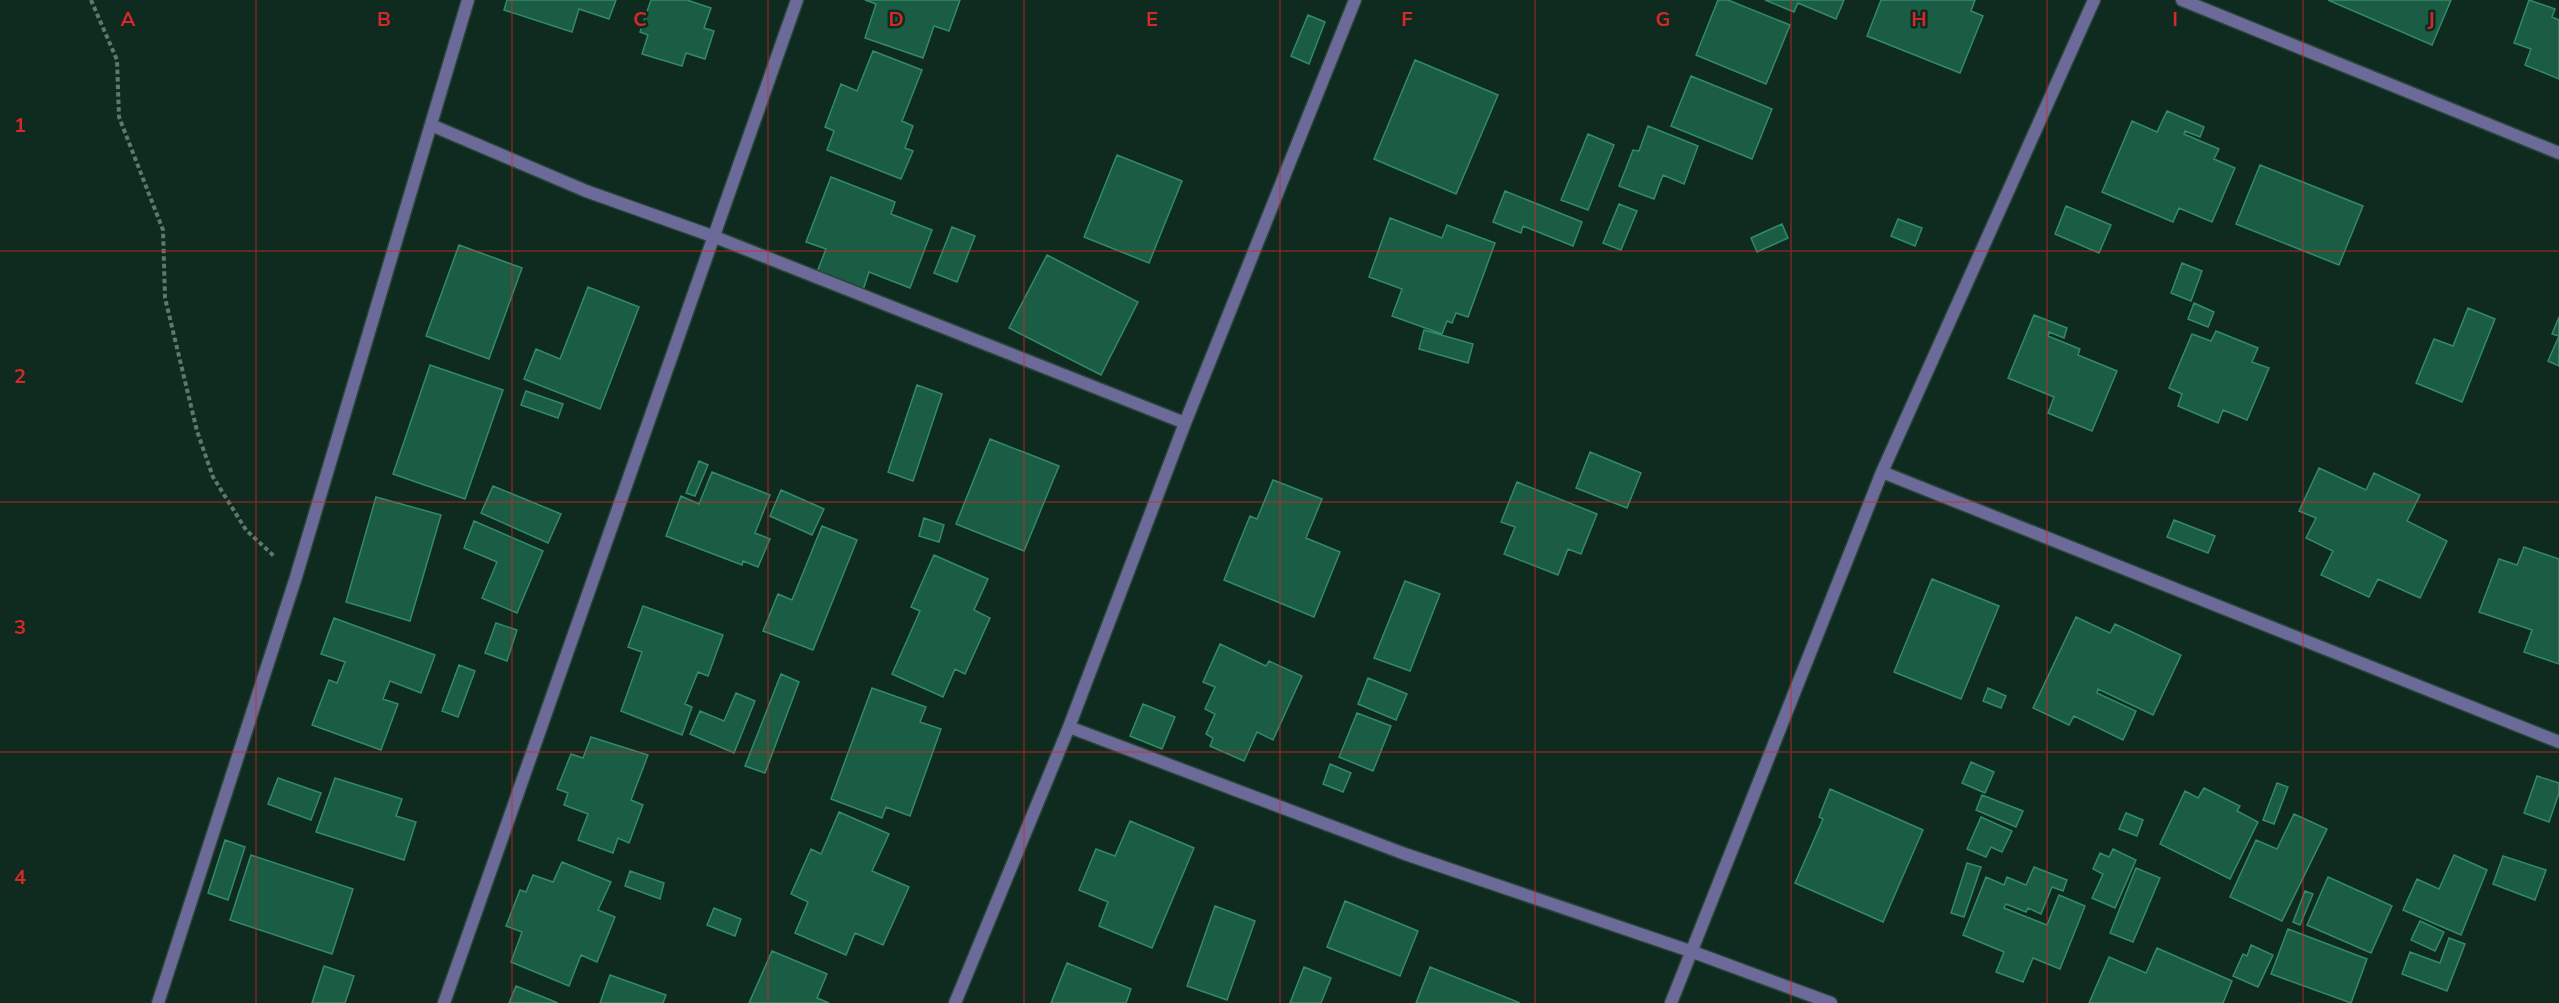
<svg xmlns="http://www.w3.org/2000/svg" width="2559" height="1003" font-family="Mulish,sans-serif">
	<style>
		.building { fill: #1b5c45; stroke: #318b6a; stroke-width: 1.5 }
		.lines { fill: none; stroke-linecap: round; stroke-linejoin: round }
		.street-casing { stroke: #284539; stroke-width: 15 }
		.path { stroke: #597a6c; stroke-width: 4; stroke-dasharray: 4.5 3; stroke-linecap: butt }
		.street { stroke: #6c6a98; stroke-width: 12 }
		.grid { fill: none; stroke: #d62828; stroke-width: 1.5; stroke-opacity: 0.55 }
		.grid-label { font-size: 20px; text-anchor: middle; font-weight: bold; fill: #d62828; stroke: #0f2a1f; stroke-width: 5; stroke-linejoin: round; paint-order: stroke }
	</style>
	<rect width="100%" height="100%" fill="#0f2a1f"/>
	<path class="building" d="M507,0H616L609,19L579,9L572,32L504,10Z
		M651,0H687L711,8L704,28L714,31L705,59L686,53L682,66L642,54L648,35L640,32Z
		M865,0H960L949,31L934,26L923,58L865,38L876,4Z
		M1718,0H1728L1790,25L1766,84L1696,55Z
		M1765,0H1844L1836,19L1798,3L1794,12Z
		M1881,0H1975L1971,11L1983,16L1960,73L1867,36Z
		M2328,0H2451L2432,45Z
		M2529,0L2555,9L2552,17L2559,20V79L2525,65L2531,49L2514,43Z
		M1308,15L1325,22L1309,64L1291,56Z
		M873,51L922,70L902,121L913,126L905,148L913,151L901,179L827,150L834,131L825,127L841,84L857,91Z
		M1415,60L1498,95L1456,194L1374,159Z
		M1691,76L1772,109L1752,159L1671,126Z
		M2167,111L2204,127L2200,137L2185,131L2184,134L2219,149L2214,159L2235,168L2212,222L2179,208L2173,222L2102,192L2132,121L2157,132Z
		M1648,126L1698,146L1684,184L1663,175L1654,199L1619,186L1633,150L1639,151Z
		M1588,134L1614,145L1588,210L1561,200Z
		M1117,155L1182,181L1149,263L1084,237Z
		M2260,165L2363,206L2339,265L2236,224Z
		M831,177L895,202L891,214L932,230L910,288L869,272L863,290L817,272L826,249L806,242Z
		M1505,191L1582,222L1573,246L1523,226L1521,233L1493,222Z
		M1619,204L1637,211L1621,250L1603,243Z
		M2066,206L2111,225L2099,253L2055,234Z
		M1390,218L1442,238L1447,225L1495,243L1468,317L1456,313L1452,323L1447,321L1442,334L1392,316L1402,289L1369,277Z
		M1898,219L1922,228L1915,246L1891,236Z
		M1782,224L1788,238L1757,252L1751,238Z
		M952,227L975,236L957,282L934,273Z
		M459,245L522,268L489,359L426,336Z
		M1047,255L1138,302L1101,375L1009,328Z
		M2182,263L2202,271L2191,301L2171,293Z
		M588,287L639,307L600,409L524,379L536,349L560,359Z
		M2194,303L2214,312L2208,327L2188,319Z
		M2468,308L2495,319L2462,402L2416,383L2434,339L2453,346Z
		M2034,315L2067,328L2064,338L2049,332L2048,336L2080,349L2078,355L2117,371L2092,431L2048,413L2054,397L2008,378Z
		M2559,317V366L2548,361L2559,336L2552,334Z
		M1424,330L1473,344L1468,363L1419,349Z
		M2216,331L2258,348L2252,362L2269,368L2247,420L2223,410L2218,423L2178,406L2182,394L2169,388L2192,334L2211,341Z
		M430,365L503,390L465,499L393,474Z
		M917,385L942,394L913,481L888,472Z
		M526,391L563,404L558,418L521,405Z
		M990,439L1059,466L1024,551L956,524Z
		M1590,452L1641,473L1627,508L1576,488Z
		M699,461L708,465L695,496L686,493Z
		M2319,468L2366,490L2374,473L2420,495L2407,521L2447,541L2420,598L2378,579L2369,597L2321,575L2333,551L2306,538L2316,518L2299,511Z
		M712,472L770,495L755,533L770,539L758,567L743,561L742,565L666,536L681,496L699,504Z
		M1273,480L1322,499L1306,538L1340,552L1314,617L1224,580L1250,516L1257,519Z
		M1517,482L1597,514L1581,554L1568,549L1558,575L1504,554L1515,527L1501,522Z
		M493,486L561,514L548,543L481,513Z
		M781,490L824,509L812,535L770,516Z
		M376,497L441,515L410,621L346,602Z
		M924,518L944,525L939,542L919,536Z
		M2174,520L2215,536L2208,553L2167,537Z
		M474,521L543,551L517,613L482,598L497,562L464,548Z
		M822,526L857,540L813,650L763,631L778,594L792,600Z
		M2524,547L2559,559V664L2524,652L2532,630L2479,612L2499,559L2517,565Z
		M934,555L988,579L974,610L990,618L965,674L955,669L943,697L892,674L920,611L911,607Z
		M1932,579L1999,606L1961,699L1894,672Z
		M1405,581L1440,594L1410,671L1374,658Z
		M643,606L723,635L708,676L698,672L685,704L692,707L682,735L621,711L642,652L628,647Z
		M2076,617L2110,633L2115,624L2181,655L2153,715L2098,689L2097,693L2136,711L2123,740L2074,716L2069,725L2033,708Z
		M334,618L435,655L421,693L390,681L383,699L398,704L381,750L312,725L329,680L337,683L345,662L321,654Z
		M496,623L517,630L507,661L485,653Z
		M1220,644L1266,666L1269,661L1302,676L1273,740L1257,732L1244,761L1210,746L1213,738L1206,734L1215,714L1205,709L1215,687L1203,682Z
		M459,665L475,671L458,717L442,711Z
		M781,674L799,682L765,773L745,766Z
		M1368,678L1407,694L1396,720L1358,704Z
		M872,688L926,707L920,722L941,729L910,816L886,807L882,818L831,799Z
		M1988,688L2006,696L2001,708L1983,701Z
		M736,693L755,701L734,753L690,734L700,711L724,721Z
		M1143,704L1175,717L1162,749L1130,736Z
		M1357,713L1391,726L1373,771L1339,757Z
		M591,737L648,755L631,800L643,805L629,843L618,838L613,853L578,840L588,814L564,805L568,793L557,789L571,754L583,758Z
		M1971,762L1994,772L1985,793L1962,783Z
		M1330,764L1351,773L1343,792L1323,784Z
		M2537,776L2559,783V793L2549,822L2524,813Z
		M278,778L321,793L311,820L268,804Z
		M335,778L402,799L396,816L416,822L404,860L316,832Z
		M2277,783L2288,787L2274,824L2263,820Z
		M2204,788L2240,806L2237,811L2258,822L2230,879L2160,844L2185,791L2198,798Z
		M1830,789L1923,830L1883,922L1795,883L1823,819L1819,817Z
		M1982,795L2023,811L2016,827L1976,810Z
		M839,812L889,834L872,871L909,887L883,945L855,933L846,955L795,933L808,902L791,894L811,849L821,854Z
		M2126,813L2143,820L2137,836L2119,829Z
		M2294,814L2327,829L2282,921L2230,897L2256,840L2277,849Z
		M1981,817L2012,831L2002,852L1991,847L1986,857L1967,849Z
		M1130,821L1194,848L1152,948L1099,926L1108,902L1079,890L1096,849L1115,856Z
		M225,840L245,847L228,900L208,893Z
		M2113,849L2136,860L2115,908L2092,898L2103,874L2093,869L2100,853L2109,857Z
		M251,855L353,889L332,954L230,920Z
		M2454,855L2487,870L2461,935L2403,910L2417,879L2439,889Z
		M2503,856L2546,870L2535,900L2493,884Z
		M562,862L611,882L598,910L615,917L597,962L581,955L569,986L511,962L522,932L506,926L520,890L526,892L533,875L553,882Z
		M1967,863L1981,867L1964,917L1951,913Z
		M2034,867L2067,880L2063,891L2052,887L2041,914L2028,908L2026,912L2006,904L2004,908L2047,925L2059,895L2085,906L2060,969L2033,958L2023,982L1996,972L2004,952L1963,935L1986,877L2004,885L2007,877L2026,885Z
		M2136,868L2160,878L2133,942L2110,933Z
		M630,871L664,883L660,899L625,886Z
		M2328,877L2392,906L2371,953L2307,925Z
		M2305,891L2313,894L2300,925L2293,922Z
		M1345,901L1418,931L1400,976L1327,947Z
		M1215,906L1255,921L1227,1000L1187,986Z
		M714,908L741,919L735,936L707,925Z
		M2420,921L2444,932L2435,951L2411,940Z
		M2288,929L2367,959L2351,1003L2271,974Z
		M2449,938L2465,944L2447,991L2402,974L2410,952L2440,963Z
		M2251,945L2273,955L2258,987L2233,976L2243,954L2247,956Z
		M2157,948L2232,981L2223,1003H2089L2109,957L2146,973Z
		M772,951L827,974L817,998L829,1003H749Z
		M1067,963L1131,989L1126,1003H1051Z
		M324,966L354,976L345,1003H312Z
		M1304,967L1331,978L1321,1003H1290Z
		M1430,967L1520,1003H1416Z
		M610,975L666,995L663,1003H600Z
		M516,986L558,1003H509Z"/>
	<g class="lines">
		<g class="street-casing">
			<path id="street" d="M2182,0L2559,153
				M431,125L586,191L715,237L1185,423
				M1882,472L2559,742
				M1069,727L1405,854L1693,952L1831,1003
				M158,1003L296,577L468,0
				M444,1003L797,0
				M955,1003L1069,727L1185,423L1355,0
				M1671,1003L1882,472L2094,0"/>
		</g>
		<path class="path" d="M91,0L117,60L119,117L163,230L165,298L197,431L213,477L246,530L275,557"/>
		<use href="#street" class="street"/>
	</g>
	<path class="grid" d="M256,0V1003M512,0V1003M768,0V1003M1024,0V1003M1280,0V1003M1535,0V1003M1791,0V1003M2047,0V1003M2303,0V1003M0,251H2559M0,502H2559M0,752H2559"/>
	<g class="grid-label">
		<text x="128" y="26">A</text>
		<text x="384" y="26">B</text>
		<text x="640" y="26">C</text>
		<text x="896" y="26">D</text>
		<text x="1152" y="26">E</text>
		<text x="1407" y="26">F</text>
		<text x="1663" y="26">G</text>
		<text x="1919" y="26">H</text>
		<text x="2175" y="26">I</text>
		<text x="2431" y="26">J</text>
		<text x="20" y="132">1</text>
		<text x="20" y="383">2</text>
		<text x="20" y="634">3</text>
		<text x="20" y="884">4</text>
	</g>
</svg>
